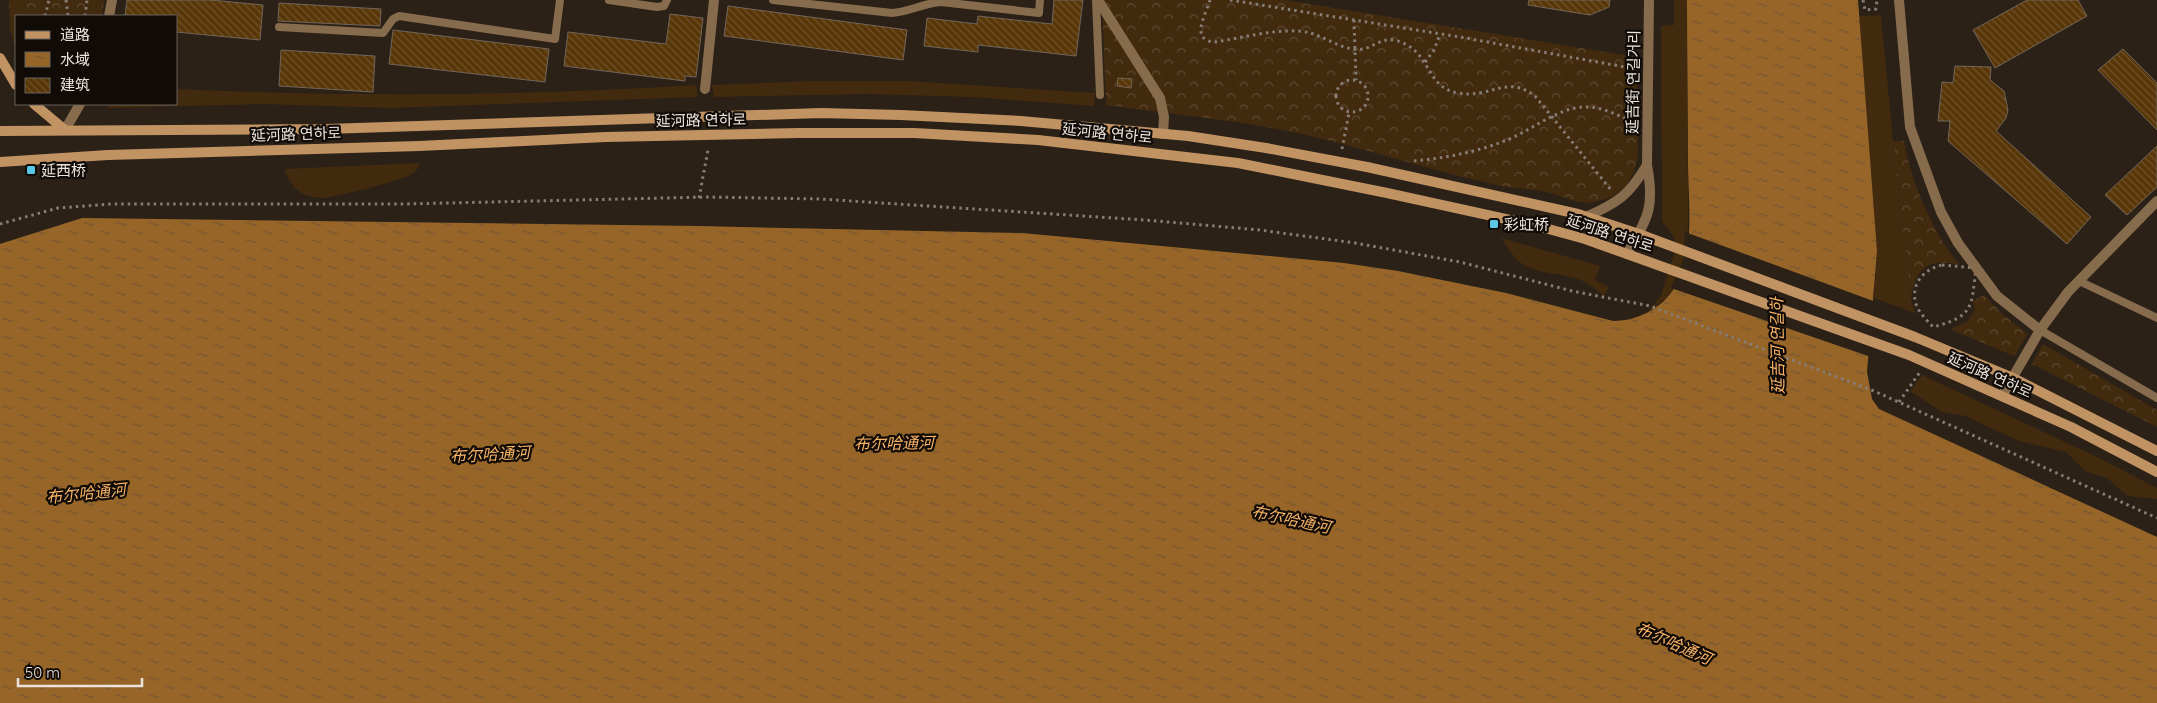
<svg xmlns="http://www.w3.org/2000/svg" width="2157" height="703" font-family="Quicksand,'Noto Sans SC','Noto Sans KR',sans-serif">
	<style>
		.grass { fill: #422a0e }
		.forest { fill: url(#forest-crowns) }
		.water { fill: url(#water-ripples) }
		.pier { fill: #2b2117 }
		.building { fill: url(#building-back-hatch); stroke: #72665a }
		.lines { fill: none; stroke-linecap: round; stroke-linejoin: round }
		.path { stroke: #867e76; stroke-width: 3; stroke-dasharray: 2.5 4; stroke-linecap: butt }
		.service { stroke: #876b4d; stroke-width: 8 }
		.minor { stroke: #876b4d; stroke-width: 10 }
		.tertiary { stroke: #876b4d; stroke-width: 10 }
		.secondary { stroke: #c19363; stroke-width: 10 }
		.poi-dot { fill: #5ac8e5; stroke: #100b07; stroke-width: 2 }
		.labels { text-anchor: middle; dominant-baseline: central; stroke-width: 4.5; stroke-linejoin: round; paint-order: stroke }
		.street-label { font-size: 15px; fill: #ebe4de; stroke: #100b07 }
		.poi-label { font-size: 15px; fill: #ebe4de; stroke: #100b07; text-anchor: start }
		.water-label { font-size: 16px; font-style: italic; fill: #f8b366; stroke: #100b07 }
	</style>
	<defs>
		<pattern id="forest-crowns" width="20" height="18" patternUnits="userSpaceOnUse" patternTransform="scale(1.25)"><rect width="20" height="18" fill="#422a0e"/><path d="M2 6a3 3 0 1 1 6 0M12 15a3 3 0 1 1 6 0" fill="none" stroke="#5d4931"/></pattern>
		<pattern id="water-ripples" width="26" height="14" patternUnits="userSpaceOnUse" patternTransform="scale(1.25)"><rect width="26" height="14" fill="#976528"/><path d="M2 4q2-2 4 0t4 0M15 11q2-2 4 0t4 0" fill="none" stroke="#735634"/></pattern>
		<pattern id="building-back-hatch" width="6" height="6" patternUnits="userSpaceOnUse" patternTransform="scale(1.25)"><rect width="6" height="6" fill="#583607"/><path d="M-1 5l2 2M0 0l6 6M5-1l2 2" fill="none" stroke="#70532b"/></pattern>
	</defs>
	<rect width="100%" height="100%" fill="#2b2117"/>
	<path class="grass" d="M1674,0H1687L1688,224L1686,262L1678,281L1669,296L1645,315L1661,296L1675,251L1674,237L1662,221L1661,26L1674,25Z
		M1881,15L1893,141L1911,299L1915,313L1874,298L1877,251L1859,16Z
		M810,81H908L1095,93L1094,106L972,97L868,94L714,97L712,85Z
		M696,85L698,97L391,108L261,104L108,108V104H176V89C350,97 523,96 696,85Z
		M419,163C419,167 417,170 414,173C402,181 341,195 325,198C319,198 311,197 306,195C295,191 288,179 284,169Z
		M1501,238L1600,266L1595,280L1609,287L1604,296C1596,289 1588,283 1578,279C1560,273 1537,274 1521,263C1512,256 1507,246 1501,238Z
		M1922,375L2095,456L2157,488V499L2134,497L2126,495L2107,478L2085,471L2066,452L2019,441L1965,416L1942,412L1910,391Z"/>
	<path class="forest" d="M9,0H104L102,16H16V51L10,28Z
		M1102,0H1285L1637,57L1638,154C1635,180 1621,198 1594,202C1577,205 1562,195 1546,192C1532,189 1516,189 1502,186C1440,173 1380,153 1319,138C1250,121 1177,115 1106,105Z
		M1893,141H1904C1910,179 1934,236 1960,265C1930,257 1915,267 1911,299Z
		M1984,295L2002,314L2028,334L2014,356L1950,329L1967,322L1975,310L1973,301Z
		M2043,344L2157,410V427L2032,364Z"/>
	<path class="water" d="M1687,0H1858L1877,251L1867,372L1872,399L1879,409L2157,537V703H0V244L82,218L698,226L1022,233L1344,263L1398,271L1506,293L1613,321C1640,321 1666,306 1678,282C1695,249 1688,197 1688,161C1688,107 1687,54 1687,0Z"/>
	<path class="pier" d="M1685,232L1876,302L1871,357L1671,288L1683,261Z"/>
	<path class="building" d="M127,0H211L263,5L260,40L176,32V16H125Z
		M1054,0H1083L1076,56L978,45V52L924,46L927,18L977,24L978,16L1052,24Z
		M1529,0H1610L1609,7L1590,15L1528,5Z
		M2027,0H2078L2087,16L1995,68L1973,30Z
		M279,3L381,9L380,26L278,21Z
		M728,6L907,30L903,60L724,36Z
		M670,14L703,18L696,77L685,76V81L564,66L568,32L666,44Z
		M393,30L549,49L545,82L389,64Z
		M2123,49L2157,83V130L2098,70Z
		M281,50L375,56L373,92L279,86Z
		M1955,66L1991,67L1990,80L2004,91L2008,110L2006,118L1996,131L2091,217L2067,244L1948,141L1950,121H1938L1942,82L1953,83Z
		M1118,78L1132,79L1131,88L1117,86Z
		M2157,146V187L2127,215L2105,195Z"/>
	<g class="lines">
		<path class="path" d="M66,0L68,16
			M1210,0C1205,16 1190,41 1215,42C1242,38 1285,26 1310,33C1325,37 1338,47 1353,49C1374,53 1380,30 1407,45C1430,57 1428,88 1458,93C1490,99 1507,74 1535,96L1611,190
			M1230,0L1460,37L1636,69
			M1863,0L1865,10L1876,9L1877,0
			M45,16L49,0
			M85,16L87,0
			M1354,20L1356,80
			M1425,62L1434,50L1440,34
			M1336 96a16 16 0 1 1 32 0a16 16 0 1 1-32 0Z
			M1342,149L1349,113
			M1414,161C1446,158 1477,152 1507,140C1532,130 1557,108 1584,107C1602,106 1619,116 1635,123
			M699,198L708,150
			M0,224L58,208L110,204H404L708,197L820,199L1145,220L1260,230L1355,243L1460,262L1572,291L1650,306L1874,391L2157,518
			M1942,265L1976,268C1971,307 1975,316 1933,327C1927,320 1919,313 1916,304C1910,284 1924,269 1942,265Z
			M1899,402L1920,372"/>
		<path class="service" d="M609,0L657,7L664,6L667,0
			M773,0L892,13C909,12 924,3 941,2L1039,13L1040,0
			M1096,0L1100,95
			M279,27L383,33L393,19L399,16L555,39L560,0
			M2079,281L2157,318
			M2040,330L2157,398"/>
		<path class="minor" d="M1098,0L1160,98L1164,117L1163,134
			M1899,0L1910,127L1941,212L1958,243L1997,296L2040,330
			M109,16L112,0
			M705,89L714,0
			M65,130L80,104
			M2002,396L2040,330L2068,292L2157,201"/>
		<path class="tertiary" d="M1588,216C1619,202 1629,195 1647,165
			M1627,254C1648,217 1655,208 1647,165L1649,0"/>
		<path class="secondary" d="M0,58L16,85
			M34,104L65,130
			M0,131L326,129L821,113L901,115L1021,121L1188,136L1266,148L1367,167L1578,214L1639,234L1915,337L2011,377L2157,451
			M0,162L108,155L419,146L606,137L799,133H914L1038,140L1238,163L1387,193L1534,225L1585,239L1909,355L2071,427L2157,472"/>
	</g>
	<g class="poi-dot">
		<rect x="26" y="165" width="10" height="10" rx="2.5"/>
		<rect x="1489" y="219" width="10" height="10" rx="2.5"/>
	</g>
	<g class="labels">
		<g class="street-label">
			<text transform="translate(1633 82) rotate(-89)">延吉街 연길거리</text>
			<text transform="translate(701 120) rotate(-1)">延河路 연하로</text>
			<text transform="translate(1107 133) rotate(6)">延河路 연하로</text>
			<text transform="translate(296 134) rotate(-2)">延河路 연하로</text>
			<text transform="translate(1610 233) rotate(18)">延河路 연하로</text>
			<text transform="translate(1990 375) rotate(24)">延河路 연하로</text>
		</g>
		<g class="poi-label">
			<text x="41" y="170">延西桥</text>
			<text x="1504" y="224">彩虹桥</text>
		</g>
		<g class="water-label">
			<text transform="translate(1777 346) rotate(-91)">延吉河 연길하</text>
			<text transform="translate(894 443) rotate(-1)">布尔哈通河</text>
			<text transform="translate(490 454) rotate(-3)">布尔哈通河</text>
			<text transform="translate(86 493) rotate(-6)">布尔哈通河</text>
			<text transform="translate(1291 519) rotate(12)">布尔哈通河</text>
			<text transform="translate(1674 643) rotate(24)">布尔哈通河</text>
		</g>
	</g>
	<rect x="15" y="15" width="162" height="90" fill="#100b07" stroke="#68625d"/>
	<rect x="25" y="31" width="25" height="8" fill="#c19363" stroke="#68625d"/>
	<text x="60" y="40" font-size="15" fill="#ebe4de">道路</text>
	<rect x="25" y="52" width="25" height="15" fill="url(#water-ripples)" stroke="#68625d"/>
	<text x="60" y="65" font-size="15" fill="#ebe4de">水域</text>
	<rect x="25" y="78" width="25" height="15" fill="url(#building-back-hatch)" stroke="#68625d"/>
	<text x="60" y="90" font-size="15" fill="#ebe4de">建筑</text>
	<path d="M18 678v8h124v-8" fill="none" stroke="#ebe4de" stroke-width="2.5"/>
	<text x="25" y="678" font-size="15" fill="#ebe4de" stroke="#100b07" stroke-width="4" paint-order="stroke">50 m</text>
</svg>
